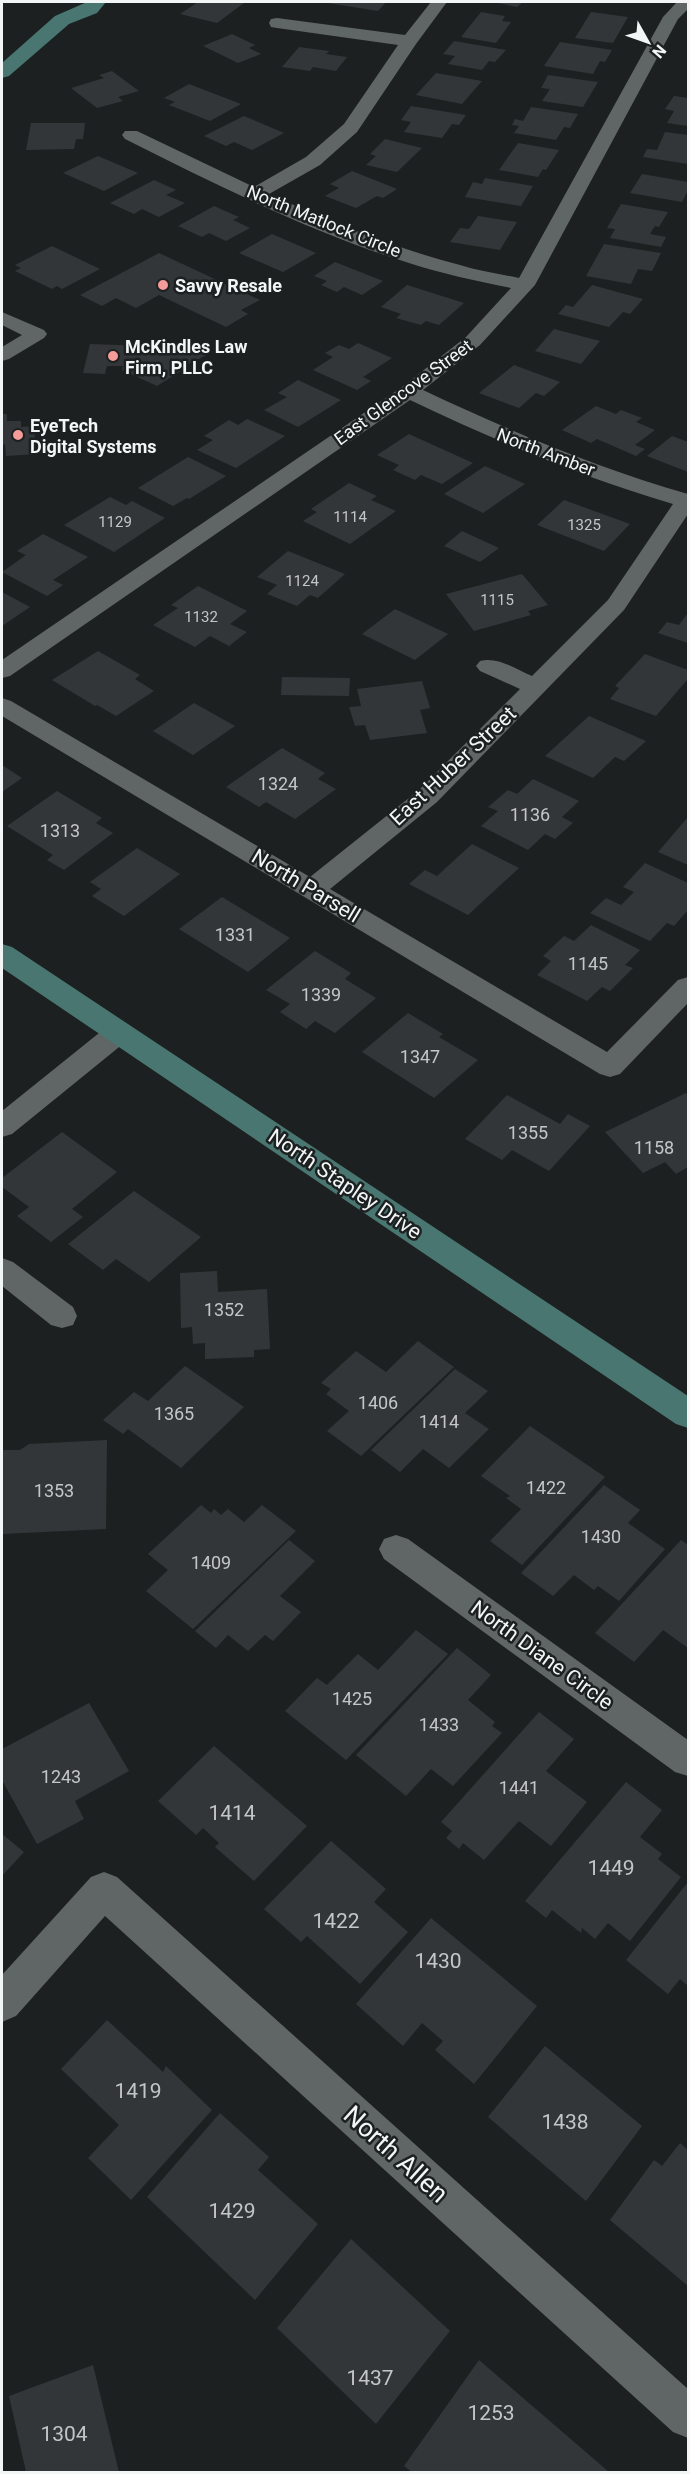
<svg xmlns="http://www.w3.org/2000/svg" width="690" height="2474" font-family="Roboto,sans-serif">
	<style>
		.building { fill: #333638 }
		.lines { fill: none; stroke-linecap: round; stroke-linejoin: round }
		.minor { fill: #606566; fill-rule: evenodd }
		.secondary { fill: #497670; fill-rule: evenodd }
		.poi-dot { fill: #f59b99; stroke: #1c2021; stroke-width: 2 }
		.labels { text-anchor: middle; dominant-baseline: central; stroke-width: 5; stroke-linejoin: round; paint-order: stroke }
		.far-number-label { font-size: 15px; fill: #c3c6c6 }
		.far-street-label { font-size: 18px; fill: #f3f6f6; stroke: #1c2021 }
		.far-poi-label { font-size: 18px; font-weight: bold; fill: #f3f6f6; stroke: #1c2021; text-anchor: start }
		.number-label { font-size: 18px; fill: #c3c6c6 }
		.street-label { font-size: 21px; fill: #f3f6f6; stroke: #1c2021 }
		.near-number-label { font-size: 21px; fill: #c3c6c6 }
		.near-street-label { font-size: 26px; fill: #f3f6f6; stroke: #1c2021 }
	</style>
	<rect width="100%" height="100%" fill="#1c2021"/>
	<path class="building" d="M198,2H237L244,3L217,23L180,14Z
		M330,2H386L378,11L328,3Z
		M493,2H523L517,7Z
		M481,12L505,16L502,21L511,22L496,43L461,37Z
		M591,12L628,17L613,43L575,38Z
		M232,34L255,45L249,48L261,54L238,63L203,46Z
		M454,41L506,50L495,62L489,61L482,70L448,64L455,56L443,54Z
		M560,42L612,50L605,62L600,61L593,74L544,66Z
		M299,47L329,51L326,54L347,57L336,71L313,67L310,71L282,67Z
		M112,71L139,91L118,97L123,101L97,108L71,88L104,78L99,75Z
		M436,73L482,81L462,104L416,95Z
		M548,75L598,82L583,107L542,101L550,89L541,88Z
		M189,84L241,104L210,121L169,105L175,102L164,98Z
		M674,96L688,98V126L667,123L674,111L665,109Z
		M411,106L466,115L459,125L452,124L442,138L404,132L411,122L401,120Z
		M531,107L578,114L570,128L564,127L556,140L514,133L519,126L512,125L515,119L523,121Z
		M244,116L284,133L252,150L234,142L226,146L204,136Z
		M31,123H85L83,139H76L74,149L26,150Z
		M665,132L688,135V164L643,157L647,149L657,150Z
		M385,139L422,148L397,172L366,165L376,156L370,154Z
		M518,143L559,150L546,170L543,169L538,177L499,170Z
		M98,156L138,173L104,191L63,173Z
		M352,171L397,189L383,198L377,196L356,208L325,196L339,188L330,184Z
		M642,174L688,182V190L682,202L630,193Z
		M485,178L533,186L521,206L465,197L473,182L482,184Z
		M154,180L176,190L166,195L185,203L159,217L142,209L134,214L110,203Z
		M621,204L668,212L659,227L655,226L650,234L666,237L661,247L610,238L615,229L607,228Z
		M214,206L239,217L233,220L250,228L226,241L209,233L202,237L178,226Z
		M478,216L517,222L500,250L450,242L460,228L469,229Z
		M272,234L316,253L283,272L239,253Z
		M604,244L661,253L652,271L638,269L631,284L586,276Z
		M52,246L100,269L62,289L57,286L52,289L15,271L21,268L15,265Z
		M159,253L260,300L241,310L248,314L226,327L159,295L136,308L116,298L102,306L80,295Z
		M335,262L383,281L362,295L344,287L337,292L321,285L327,281L314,276Z
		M407,285L464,303L439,325L426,321L421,325L396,318L401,314L381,307Z
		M592,285L643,299L630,314L623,312L609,327L558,314L566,305L573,307Z
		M554,329L600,341L581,364L535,351Z
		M358,343L392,358L363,377L371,381L357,390L313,370L333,357L325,353L339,345L349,349Z
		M90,344L201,348L211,353L186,365L189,366L157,386L122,370L123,366H107L105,374L83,373Z
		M514,365L560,382L544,396L536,393L519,408L479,393Z
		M298,380L341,400L298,427L264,410L287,397L278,393Z
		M596,406L616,414L621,410L642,418L636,422L655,430L635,445L645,449L636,456L597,439L591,443L562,430Z
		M2,414H7V421H21V427L34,426L36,454L6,456L5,444L2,445Z
		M247,419L285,436L236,468L197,450L213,440L204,436L229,420L238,425Z
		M409,434L473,463L442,484L421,475L415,480L393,470L399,465L377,455Z
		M672,436L688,442V472L647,456Z
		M188,457L226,476L189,499L187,498L173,506L138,488Z
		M485,466L525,484L483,513L444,494Z
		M349,483L377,496L371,500L396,511L350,544L303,521L317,512L311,509Z
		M110,497L126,505L132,501L165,518L114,552L64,525Z
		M564,500L630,524L604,551L537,525Z
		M462,531L499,548L480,562L444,546Z
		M43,534L88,557L53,580L63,585L47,596L2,572L26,555L17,551Z
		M288,551L345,574L318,598L310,595L297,606L267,594L277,585L257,577Z
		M522,574L548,605L528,611L531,615L474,631L446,594Z
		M198,586L247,611L230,624L247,632L229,646L210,636L195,647L153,625L178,608L171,605Z
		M2,592L30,607L2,626Z
		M395,609L448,634L415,660L362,634Z
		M688,613V643L658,633L667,622L679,625Z
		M98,651L140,675L135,679L154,691L116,716L97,705L95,706L52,680Z
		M645,654L688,670V679L656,716L610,699L619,688L615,686Z
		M282,677L350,678L349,696L281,695Z
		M422,681L430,708L420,710L427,733L370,740L365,725L355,726L349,707L361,706L357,689Z
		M194,703L235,726L193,755L153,731Z
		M589,716L646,741L624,761L615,757L593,778L545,756Z
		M282,748L325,773L318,779L336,789L295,819L266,802L259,807L226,787Z
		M2,765L22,778L2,792Z
		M533,779L579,801L562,817L573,823L555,839L545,834L528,850L481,826L498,811L488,807L508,790L517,794Z
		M57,791L102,818L96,823L113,833L64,870L47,860L53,855L7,826Z
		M688,817V865L658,852Z
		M472,844L519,868L468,915L409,884L425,870L437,876Z
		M137,848L180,874L124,916L92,896L101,889L90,882Z
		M645,863L688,883V910L674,926L667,923L650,941L590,913L606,898L621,905L634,892L623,887Z
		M222,897L290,938L248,972L179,929Z
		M591,925L640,950L625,965L633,968L610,991L602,987L587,1001L537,975L551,961L543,956L564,936L574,941Z
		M315,951L351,973L345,979L376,998L335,1033L315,1021L306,1029L280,1012L290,1004L266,990Z
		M408,1013L443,1034L439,1037L478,1060L434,1098L362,1052Z
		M686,1093L688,1096V1167L676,1174L665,1162L643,1173L605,1132Z
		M507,1095L560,1124L568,1114L590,1126L549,1171L512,1150L502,1160L465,1139Z
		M62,1132L117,1172L72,1209L83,1217L51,1242L17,1216L29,1207L2,1187V1178Z
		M134,1191L201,1237L149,1282L116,1259L103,1270L68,1244Z
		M217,1271L218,1292L267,1289L270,1349L254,1350V1357L205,1359V1343L193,1344L192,1327L181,1328L180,1273Z
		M418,1341L454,1367L361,1456L327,1431L349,1411L326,1394L331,1389L321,1383L356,1351L386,1372Z
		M185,1366L244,1407L181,1468L128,1429L123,1434L103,1420L134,1392L148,1401Z
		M455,1369L488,1391L465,1413L489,1429L449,1468L423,1449L400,1472L371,1450Z
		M530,1426L605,1477L522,1565L490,1541L521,1509L506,1498L510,1496L481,1476Z
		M107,1440L106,1529L2,1534V1450H20L29,1444Z
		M604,1485L640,1510L628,1523L665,1549L619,1601L598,1586L594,1590L574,1575L553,1596L521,1573Z
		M201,1505L211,1513L214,1509L221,1515L228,1509L244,1522L262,1505L296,1531L193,1629L146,1591L168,1570L148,1554Z
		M289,1540L315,1561L280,1596L301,1612L273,1641L265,1635L248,1651L228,1635L216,1648L195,1631Z
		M681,1540L688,1545V1648L663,1630L634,1662L595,1633Z
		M416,1630L448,1654L346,1760L285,1711L317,1678L327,1685L358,1654L378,1670Z
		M457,1648L491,1675L468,1700L495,1722L492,1726L502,1733L453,1786L431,1769L406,1796L356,1755Z
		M89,1703L129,1771L75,1801L84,1819L37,1844L2,1780V1749Z
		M539,1712L574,1739L546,1771L587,1802L551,1846L519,1821L484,1860L463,1843L459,1849L446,1838L452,1831L441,1822Z
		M214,1746L307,1826L254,1881L215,1847L219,1843L203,1828L196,1835L158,1801Z
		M626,1782L662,1810L640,1837L662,1854L658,1859L681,1877L630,1941L608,1923L595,1939L582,1928L581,1933L552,1910L546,1918L525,1901Z
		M2,1834L24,1852L2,1876Z
		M331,1841L386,1889L374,1902L408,1932L360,1984L307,1936L301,1942L264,1909Z
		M688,1882V1986L680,1979L668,1994L626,1960Z
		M431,1918L537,2006L474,2084L435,2050L443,2041L422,2023L403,2046L356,2004Z
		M107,2020L163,2072L166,2066L212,2110L131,2200L88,2158L119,2125L61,2069Z
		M545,2046L642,2126L586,2201L488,2117Z
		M220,2113L269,2157L258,2170L318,2224L255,2300L147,2197Z
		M680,2143L688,2150V2286L610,2220L654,2160L662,2166Z
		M351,2239L450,2331L376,2424L277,2328Z
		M479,2360L609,2472H412L404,2466Z
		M93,2365L119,2472H26L9,2396Z"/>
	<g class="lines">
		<path class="minor" d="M431,2H447L416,44L357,132L320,165L269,194C331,222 394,248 460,265C479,271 500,274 519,278L663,17L677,2H688V9L678,19L535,285L480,345L423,390C510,431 597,468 688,494V514L624,610L437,802L330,889L607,1052L678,980L688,977V1003L620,1074L610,1077L600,1074L2,716V698L11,701L310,877L419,790L520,689L480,671L476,666L480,661C497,656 516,669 532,676L608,600L673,504C582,477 496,441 410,400L10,676L2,678V660L402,387L466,337L511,288C477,281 443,274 409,263C310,232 217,185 125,139L122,135L125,131H137L254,187L306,157L344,124L398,45L277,28L271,27L269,23L271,19L277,18L405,35Z
			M2,312L44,330L47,334L44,338L9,359L2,361V347L22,335L2,325Z
			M119,1022L129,1025L133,1032L129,1039L12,1134L2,1137V1111L109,1025Z
			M2,1258L13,1262L73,1307L77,1316L73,1325L62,1328L51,1325L2,1286Z
			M396,1535L408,1539L688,1740V1776L675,1772L384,1559L379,1549L384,1539Z
			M104,1872L117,1877L688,2389V2438L673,2432L105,1916L16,2016L2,2022V1975L91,1877Z"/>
		<path class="secondary" d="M87,2H106L97,13L69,24L9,76L2,78V63L55,16Z
			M2,944L12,947L688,1396V1428L676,1424L2,968Z"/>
	</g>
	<g class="poi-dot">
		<circle cx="163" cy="285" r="6"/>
		<circle cx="113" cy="356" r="6"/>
		<circle cx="18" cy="435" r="6"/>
	</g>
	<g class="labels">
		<g class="far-number-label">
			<text x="350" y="517">1114</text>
			<text x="115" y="522">1129</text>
			<text x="584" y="525">1325</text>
			<text x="302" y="581">1124</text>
			<text x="497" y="600">1115</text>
			<text x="201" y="617">1132</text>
		</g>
		<g class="far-street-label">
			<text transform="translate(324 221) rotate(22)">North Matlock Circle</text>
			<text transform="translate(403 392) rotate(-36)">East Glencove Street</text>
			<text transform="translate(546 452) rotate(21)">North Amber</text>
		</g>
		<g class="far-poi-label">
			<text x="175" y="285">Savvy Resale</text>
			<text x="125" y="346">McKindles Law<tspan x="125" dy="21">Firm, PLLC</tspan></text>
			<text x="30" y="425">EyeTech<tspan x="30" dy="21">Digital Systems</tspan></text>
		</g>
		<g class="number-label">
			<text x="278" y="783">1324</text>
			<text x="530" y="814">1136</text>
			<text x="60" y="830">1313</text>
			<text x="235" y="934">1331</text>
			<text x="588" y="963">1145</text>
			<text x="321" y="994">1339</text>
			<text x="420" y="1056">1347</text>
			<text x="528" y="1132">1355</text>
			<text x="654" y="1147">1158</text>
			<text x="224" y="1309">1352</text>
			<text x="378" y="1402">1406</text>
			<text x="174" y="1413">1365</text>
			<text x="439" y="1421">1414</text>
			<text x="546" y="1487">1422</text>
			<text x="54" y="1490">1353</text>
			<text x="601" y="1536">1430</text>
			<text x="211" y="1562">1409</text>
			<text x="352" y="1698">1425</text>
			<text x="439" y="1724">1433</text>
			<text x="61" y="1776">1243</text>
			<text x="519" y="1787">1441</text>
		</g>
		<g class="street-label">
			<text transform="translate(453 766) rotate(-43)">East Huber Street</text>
			<text transform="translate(306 886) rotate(31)">North Parsell</text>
			<text transform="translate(345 1184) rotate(34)">North Stapley Drive</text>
			<text transform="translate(542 1655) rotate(36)">North Diane Circle</text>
		</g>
		<g class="near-number-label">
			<text x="232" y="1813">1414</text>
			<text x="611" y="1868">1449</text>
			<text x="336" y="1921">1422</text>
			<text x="438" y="1961">1430</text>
			<text x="138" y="2091">1419</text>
			<text x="565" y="2122">1438</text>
			<text x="232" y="2211">1429</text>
			<text x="370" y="2378">1437</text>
			<text x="491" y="2413">1253</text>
			<text x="64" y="2434">1304</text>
		</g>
		<g class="near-street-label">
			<text transform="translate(396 2154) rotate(42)">North Allen</text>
		</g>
	</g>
	<rect width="690" height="2474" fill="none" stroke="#f3f6f6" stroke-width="6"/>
	<g transform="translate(648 42) rotate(130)" stroke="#1c2021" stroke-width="4.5" paint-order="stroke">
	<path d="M0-4.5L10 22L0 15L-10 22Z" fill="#f3f6f6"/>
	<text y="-9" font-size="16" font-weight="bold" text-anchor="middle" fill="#f3f6f6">N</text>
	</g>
</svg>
